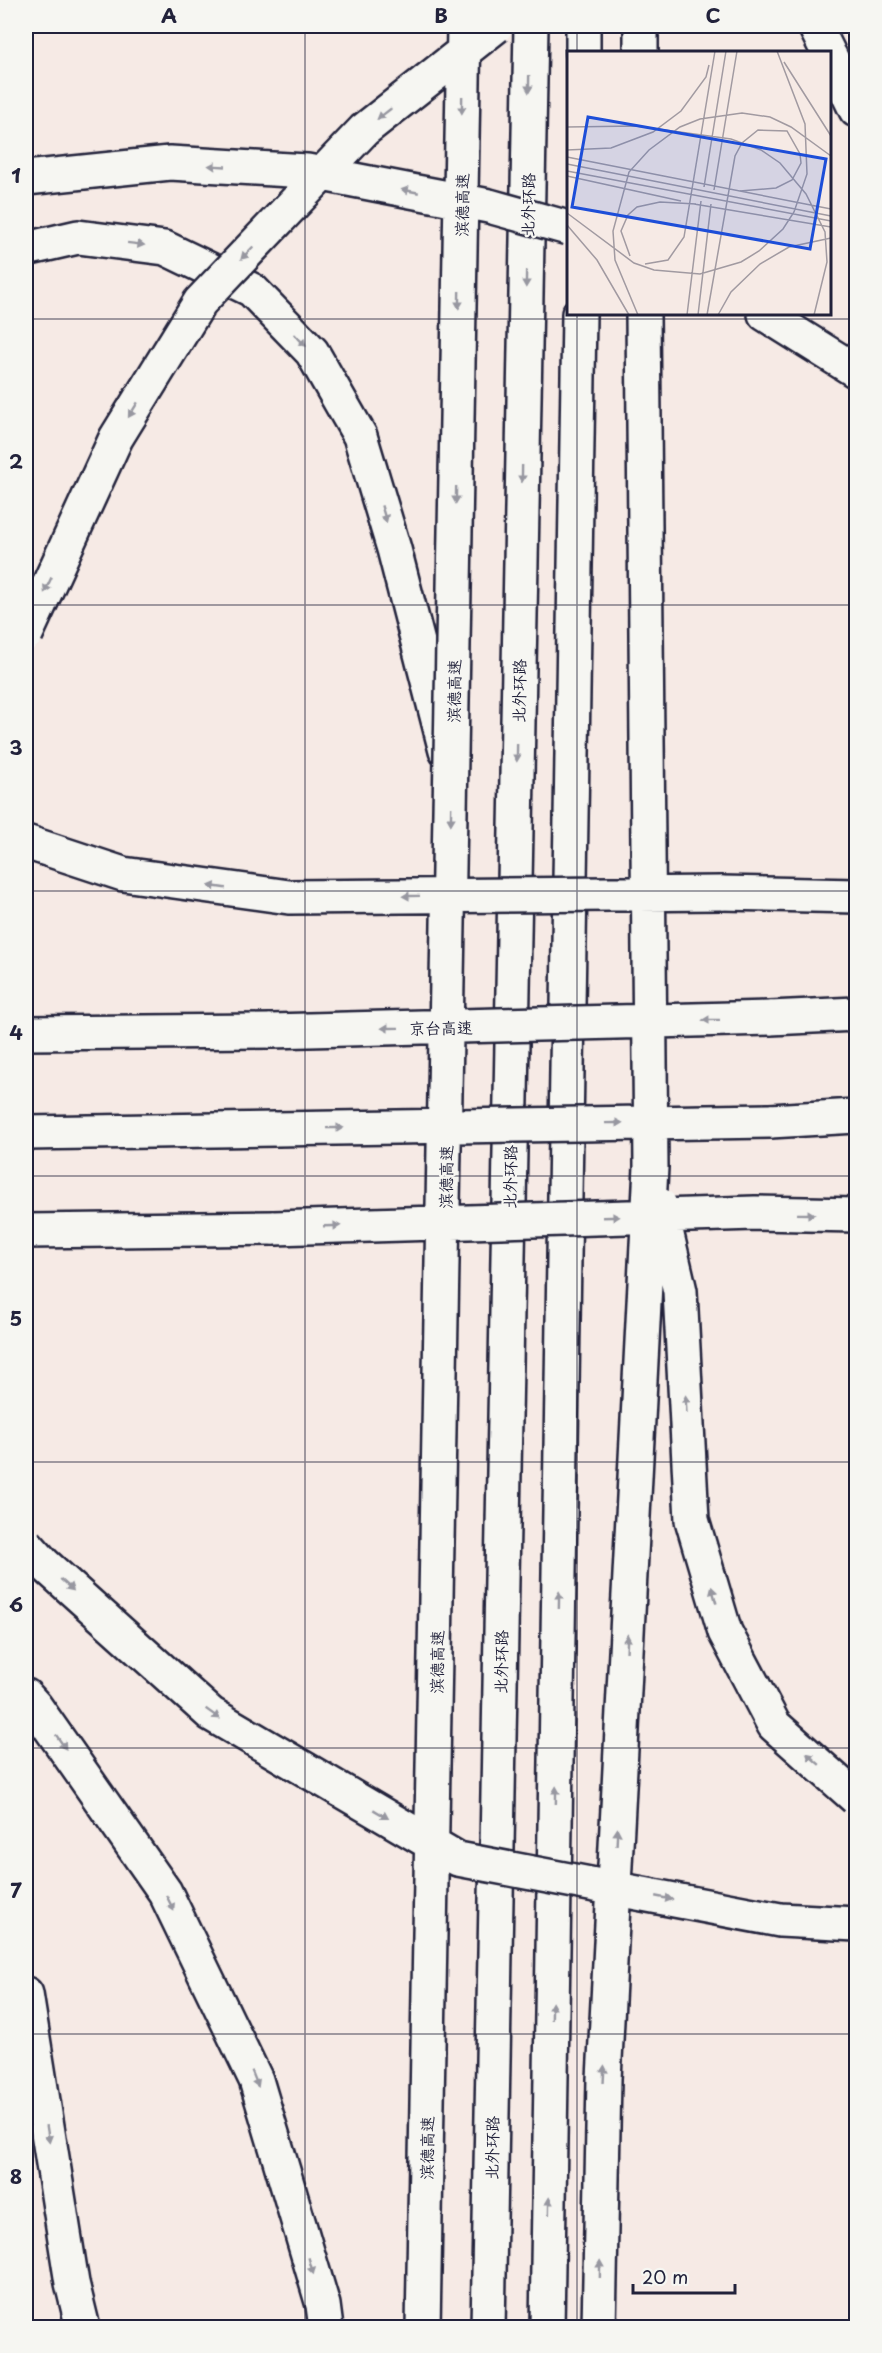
<svg xmlns="http://www.w3.org/2000/svg" width="882" height="2353" font-family="'Playpen Sans','LXGW WenKai TC',sans-serif">
	<style>
		.lines { fill: none; stroke-linecap: round; stroke-linejoin: round }
		.highway-casing { stroke: #22223b; stroke-width: 38 }
		.highway { stroke: #f6f6f2; stroke-width: 33 }
		.highway-bridge-casing { stroke: #22223b; stroke-width: 38; stroke-linecap: butt }
		.highway-bridge { stroke: #f6f6f2; stroke-width: 33 }
		.oneway { fill: #9797a0 }
		.grid { fill: none; stroke: #22223b; stroke-width: 1.5; stroke-opacity: 0.55 }
		.labels { text-anchor: middle; dominant-baseline: central; stroke-width: 4.5; stroke-linejoin: round; paint-order: stroke }
		.street-label { font-size: 16px; fill: #22223b; stroke: #f6f6f2 }
		.inset-road { fill: none; stroke: #a19aa1; stroke-width: 1.5 }
		.view { fill: #1d4ed8; fill-opacity: 0.15; stroke: #1d4ed8; stroke-width: 3 }
		.inset-edge { fill: none; stroke: #22223b; stroke-width: 3 }
		.neatline { fill: none; stroke: #22223b; stroke-width: 2 }
		.grid-label { font-size: 20px; text-anchor: middle; font-weight: bold; fill: #22223b }
	</style>
	<rect width="100%" height="100%" fill="#f6eae5"/>
	<filter id="ink" filterUnits="userSpaceOnUse"><feTurbulence type="fractalNoise" baseFrequency=".0167" numOctaves="2"/><feDisplacementMap in="SourceGraphic" scale="12" xChannelSelector="R" yChannelSelector="G"/><feConvolveMatrix kernelMatrix="1 2 1 2 8 2 1 2 1" color-interpolation-filters="sRGB"/></filter>
	<g filter="url(#ink)">
		<g class="lines">
			<g class="highway-casing">
				<path id="highway" d="M641,26V52
					M815,26L828,52
					M583,52V26
					M830,56L856,110
					M26,249L78,237L165,248L252,290L312,352L360,436L394,549L446,751
					M765,314L856,371
					M721,893L856,896
					M770,1018L856,1014
					M26,1033L271,1031
					M770,1121L856,1116
					M26,1133L276,1129
					M26,1231L274,1228
					M26,1696L35,1706L165,1892L256,2080L323,2305L326,2328
					M26,1994L72,2283L83,2328
					M488,2328L531,26
					M547,2328L579,314"/>
			</g>
			<use href="#highway" class="highway"/>
			<g class="highway-bridge-casing">
				<path id="highway-bridge" d="M26,178L170,163L307,171L489,206L568,228
					M26,634L116,438L200,302L364,130L496,26
					M26,842L123,874L289,897L721,893
					M271,1031L770,1018
					M276,1129L770,1121
					M660,1205L680,1291L692,1520L725,1632L774,1725L856,1798
					M274,1228L755,1213L856,1215
					M26,1544L44,1564L211,1714L458,1859L780,1920L856,1924
					M423,2328L464,26
					M599,2328L604,2079L651,1167L643,314"/>
			</g>
			<use href="#highway-bridge" class="highway-bridge"/>
		</g>
		<defs><path id="oneway-solid" d="M-6-.8H1V-3.2L6.5 0L1 3.2V.8H-6Z" transform="scale(1.5)"/></defs>
		<g class="oneway">
			<use href="#oneway-solid" transform="translate(529 84) rotate(91)"/>
			<use href="#oneway-solid" transform="translate(462 105) rotate(91)"/>
			<use href="#oneway-solid" transform="translate(384 114) rotate(142)"/>
			<use href="#oneway-solid" transform="translate(217 166) rotate(-177)"/>
			<use href="#oneway-solid" transform="translate(410 191) rotate(-169)"/>
			<use href="#oneway-solid" transform="translate(136 244) rotate(7)"/>
			<use href="#oneway-solid" transform="translate(247 253) rotate(134)"/>
			<use href="#oneway-solid" transform="translate(526 279) rotate(91)"/>
			<use href="#oneway-solid" transform="translate(459 300) rotate(91)"/>
			<use href="#oneway-solid" transform="translate(300 340) rotate(46)"/>
			<use href="#oneway-solid" transform="translate(133 410) rotate(122)"/>
			<use href="#oneway-solid" transform="translate(522 474) rotate(91)"/>
			<use href="#oneway-solid" transform="translate(456 495) rotate(91)"/>
			<use href="#oneway-solid" transform="translate(384 514) rotate(73)"/>
			<use href="#oneway-solid" transform="translate(48 585) rotate(115)"/>
			<use href="#oneway-solid" transform="translate(517 753) rotate(91)"/>
			<use href="#oneway-solid" transform="translate(451 816) rotate(91)"/>
			<use href="#oneway-solid" transform="translate(217 887) rotate(-172)"/>
			<use href="#oneway-solid" transform="translate(411 896) rotate(179)"/>
			<use href="#oneway-solid" transform="translate(711 1020) rotate(179)"/>
			<use href="#oneway-solid" transform="translate(390 1028) rotate(179)"/>
			<use href="#oneway-solid" transform="translate(614 1123) rotate(-1)"/>
			<use href="#oneway-solid" transform="translate(335 1128) rotate(-1)"/>
			<use href="#oneway-solid" transform="translate(806 1214) rotate(1)"/>
			<use href="#oneway-solid" transform="translate(611 1217) rotate(-2)"/>
			<use href="#oneway-solid" transform="translate(332 1226) rotate(-2)"/>
			<use href="#oneway-solid" transform="translate(686 1404) rotate(-93)"/>
			<use href="#oneway-solid" transform="translate(67 1585) rotate(42)"/>
			<use href="#oneway-solid" transform="translate(714 1595) rotate(-106)"/>
			<use href="#oneway-solid" transform="translate(559 1600) rotate(-89)"/>
			<use href="#oneway-solid" transform="translate(627 1643) rotate(-87)"/>
			<use href="#oneway-solid" transform="translate(213 1714) rotate(35)"/>
			<use href="#oneway-solid" transform="translate(61 1742) rotate(55)"/>
			<use href="#oneway-solid" transform="translate(813 1759) rotate(-139)"/>
			<use href="#oneway-solid" transform="translate(556 1795) rotate(-89)"/>
			<use href="#oneway-solid" transform="translate(381 1814) rotate(31)"/>
			<use href="#oneway-solid" transform="translate(617 1837) rotate(-87)"/>
			<use href="#oneway-solid" transform="translate(664 1898) rotate(11)"/>
			<use href="#oneway-solid" transform="translate(170 1903) rotate(64)"/>
			<use href="#oneway-solid" transform="translate(552 2011) rotate(-89)"/>
			<use href="#oneway-solid" transform="translate(604 2074) rotate(-87)"/>
			<use href="#oneway-solid" transform="translate(255 2079) rotate(68)"/>
			<use href="#oneway-solid" transform="translate(48 2134) rotate(81)"/>
			<use href="#oneway-solid" transform="translate(549 2206) rotate(-89)"/>
			<use href="#oneway-solid" transform="translate(311 2266) rotate(74)"/>
			<use href="#oneway-solid" transform="translate(600 2269) rotate(-89)"/>
		</g>
	</g>
	<path class="grid" d="M305,26V2328M577,26V52M577,314V2328M26,319H856M26,605H856M26,891H856M26,1176H856M26,1462H856M26,1748H856M26,2034H856"/>
	<g class="labels">
		<g class="street-label">
			<text transform="translate(461 205) rotate(-89)">滨德高速</text>
			<text transform="translate(527 205) rotate(-89)">北外环路</text>
			<text transform="translate(453 691) rotate(-89)">滨德高速</text>
			<text transform="translate(518 691) rotate(-89)">北外环路</text>
			<text transform="translate(441 1027) rotate(-1)">京台高速</text>
			<text transform="translate(445 1177) rotate(-89)">滨德高速</text>
			<text transform="translate(509 1177) rotate(-89)">北外环路</text>
			<text transform="translate(436 1662) rotate(-89)">滨德高速</text>
			<text transform="translate(500 1662) rotate(-89)">北外环路</text>
			<text transform="translate(426 2148) rotate(-89)">滨德高速</text>
			<text transform="translate(491 2148) rotate(-89)">北外环路</text>
		</g>
	</g>
	<g transform="translate(567 51)">
		<rect width="264" height="264" fill="#f6eae5"/>
		<path class="inset-road" d="M217,11L264,85M0,76L69,75L164,88L194,99L213,112L239,143L258,181L260,211L247,264M0,99L44,97L86,81L114,60L139,26L142,14M0,106L264,158M0,113L264,165M0,120L264,170M0,125L114,150M137,136L159,0M147,139L170,0M127,153L264,176M0,162L67,212L87,219L133,223L174,211L192,200L216,178L227,161L240,123L238,73L210,0M0,174L30,209L62,264M63,205L54,180L61,164L70,156L93,151L129,153M78,213L101,209L117,186L148,0M71,264L48,209L46,180L62,121L82,99L113,76L133,68L175,62L203,66L224,76L264,105M120,264L134,150M131,264L144,153M140,264L168,105L175,92L191,79L220,80L233,103L234,112L225,129L209,137L173,140M151,264L164,241L193,213L222,196L264,187"/>
		<path class="view" d="M21,66L259,108L243,198L5,156Z"/>
		<rect width="264" height="264" class="inset-edge"/>
	</g>
	<rect width="882" height="2353" fill="none" stroke="#f6f6f2" stroke-width="66"/>
	<path d="M633 2284v9h102v-9" fill="none" stroke="#22223b" stroke-width="3"/>
	<text x="642" y="2284" font-size="18" fill="#22223b" stroke="#f6f6f2" stroke-width="4.5" paint-order="stroke">20 m</text>
	<rect x="33" y="33" width="816" height="2287" class="neatline"/>
	<g class="grid-label">
		<text x="169" y="23">A</text>
		<text x="441" y="23">B</text>
		<text x="713" y="23">C</text>
		<text x="16" y="183">1</text>
		<text x="16" y="469">2</text>
		<text x="16" y="755">3</text>
		<text x="16" y="1040">4</text>
		<text x="16" y="1326">5</text>
		<text x="16" y="1612">6</text>
		<text x="16" y="1898">7</text>
		<text x="16" y="2184">8</text>
	</g>
</svg>
